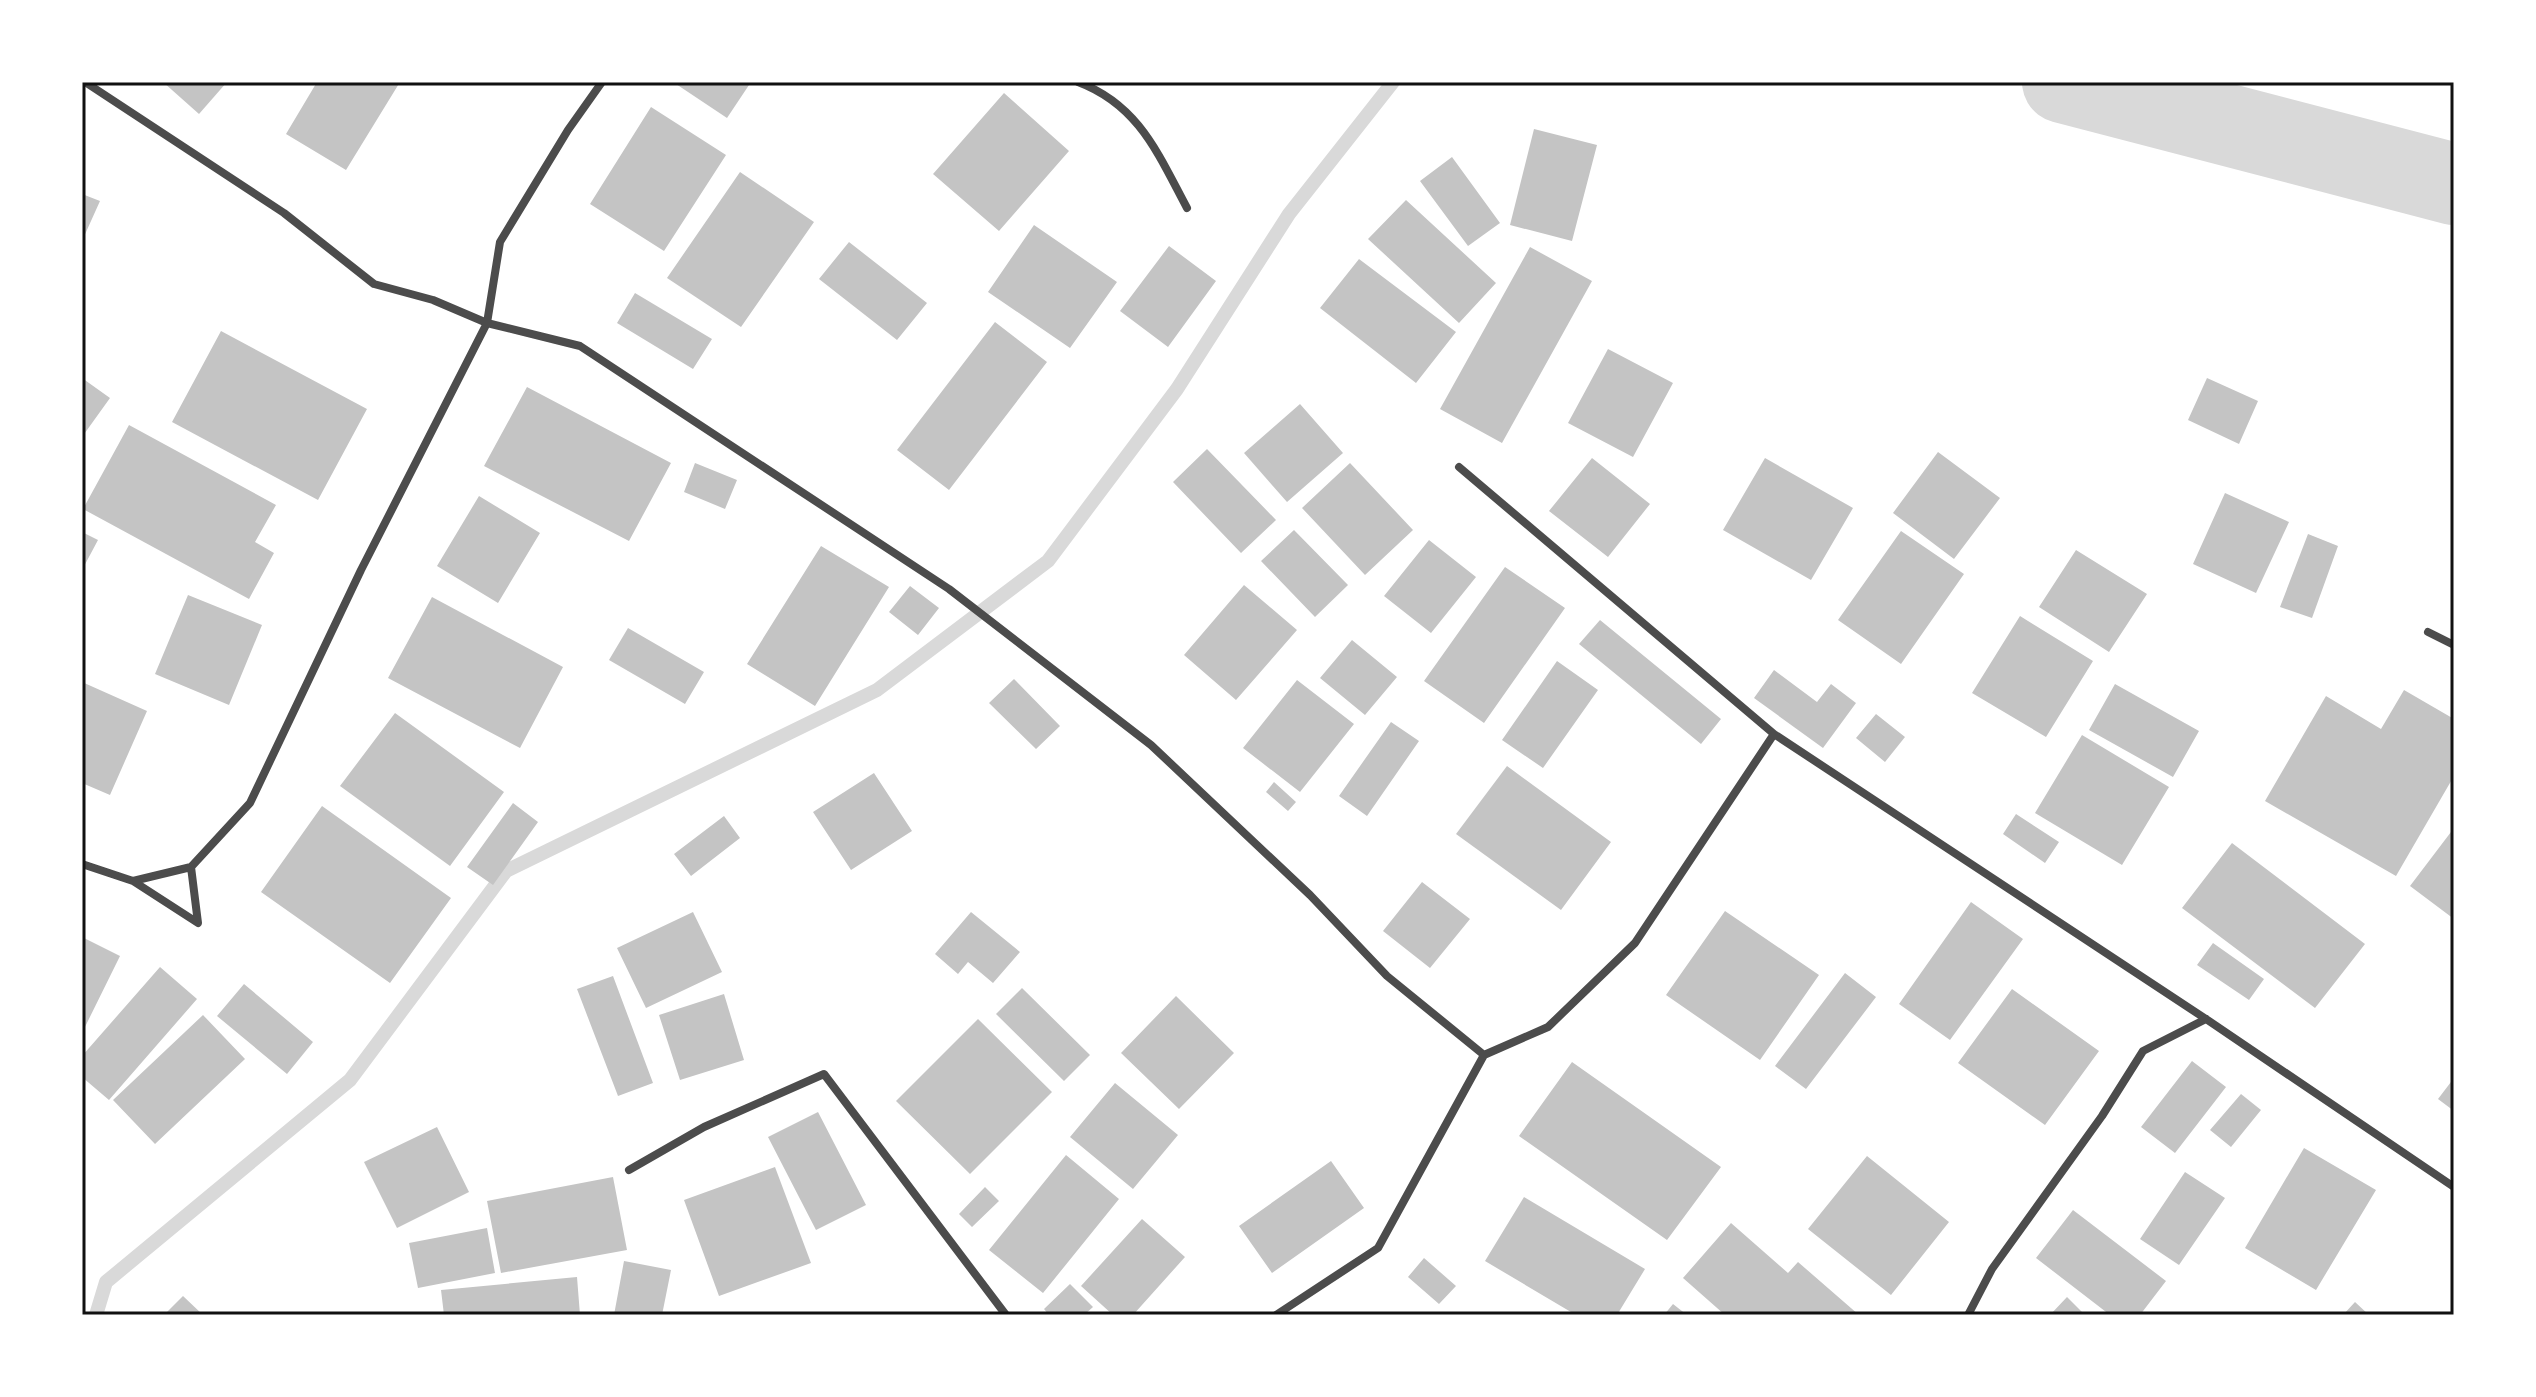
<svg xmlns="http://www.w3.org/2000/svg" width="2536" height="1397" font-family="'PT Sans',sans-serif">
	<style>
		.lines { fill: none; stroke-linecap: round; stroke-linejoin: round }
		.stream { stroke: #d9d9d9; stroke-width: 14 }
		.river { stroke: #d9d9d9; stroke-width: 82 }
		.building { fill: #c4c4c4 }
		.minor { stroke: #4c4c4c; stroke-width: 8 }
		.neatline { fill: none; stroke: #111; stroke-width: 3 }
	</style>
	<rect width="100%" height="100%" fill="#fff"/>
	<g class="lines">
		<path class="stream" d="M96,1315L106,1282L350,1080L506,871L877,690L1048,561L1177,389L1289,214L1393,82"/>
		<path class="river" d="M2063,82L2454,184"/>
	</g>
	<path class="building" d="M163,82H227L199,114Z
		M317,82H400L346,170L286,134Z
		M673,82H751L727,118Z
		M1004,93L1069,151L999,231L933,174Z
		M651,107L726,155L664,251L590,204Z
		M1534,129L1597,145L1572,241L1510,225Z
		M1452,157L1500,223L1468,246L1420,181Z
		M740,172L814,222L741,327L667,278Z
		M82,194L100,201L82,241Z
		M1406,200L1496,283L1459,323L1368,239Z
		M1034,225L1117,282L1070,348L988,292Z
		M849,242L927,303L897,340L819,279Z
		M1169,246L1216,281L1168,347L1120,311Z
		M1530,247L1592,281L1502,443L1440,409Z
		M1359,259L1456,332L1416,383L1320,308Z
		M635,293L712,339L693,369L617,323Z
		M995,322L1047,362L949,490L897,450Z
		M221,331L367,409L318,500L172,422Z
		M1608,349L1673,383L1633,457L1568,423Z
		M82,378L110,398L82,437Z
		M2207,378L2258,401L2239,444L2188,420Z
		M527,387L671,463L629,541L484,466Z
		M1300,404L1343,453L1287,502L1244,453Z
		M129,425L276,505L255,542L274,553L249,599L83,509Z
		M1207,449L1276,520L1241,553L1173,482Z
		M1938,452L2000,498L1954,559L1893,513Z
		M1592,458L1650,504L1608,557L1549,511Z
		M1765,458L1853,508L1811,580L1723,530Z
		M695,463L737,480L725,509L684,492Z
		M1350,463L1413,530L1365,575L1302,508Z
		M2225,493L2289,522L2256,593L2193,564Z
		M479,496L540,533L498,603L437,566Z
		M1294,530L1348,585L1315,617L1261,561Z
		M1901,531L1964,574L1901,664L1838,620Z
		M82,532L98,540L82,570Z
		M2308,534L2338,546L2312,618L2280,607Z
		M1429,540L1476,577L1431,633L1384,596Z
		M821,546L889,587L815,706L747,664Z
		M2076,550L2147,594L2109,652L2039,607Z
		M1505,567L1565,608L1484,723L1424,681Z
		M1244,585L1297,630L1236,700L1184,655Z
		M910,586L939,608L918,635L889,612Z
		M188,595L262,625L229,705L155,674Z
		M432,597L563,667L520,748L388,678Z
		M2020,616L2093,661L2046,737L1972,693Z
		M1600,620L1721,719L1701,744L1579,644Z
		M628,628L704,672L685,704L609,660Z
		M1352,640L1397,677L1365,715L1320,678Z
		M1557,661L1598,690L1543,768L1502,740Z
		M1774,670L1817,702L1831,684L1856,703L1823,748L1754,698Z
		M1014,679L1060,726L1036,749L989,703Z
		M1297,680L1354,724L1300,792L1243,748Z
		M82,682L147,711L110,795L82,783Z
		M2115,684L2199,731L2173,777L2089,730Z
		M2404,690L2454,719V776L2396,876L2265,801L2326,696L2381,729Z
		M395,713L504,792L450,866L340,786Z
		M1876,714L1905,737L1885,762L1856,738Z
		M1391,722L1419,741L1367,816L1339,796Z
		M2082,735L2169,787L2122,865L2035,813Z
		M1507,766L1611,842L1561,910L1456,834Z
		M874,773L912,831L851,870L813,812Z
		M1274,782L1296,802L1288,811L1266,792Z
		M513,803L538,822L493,885L467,867Z
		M322,806L451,898L390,983L261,892Z
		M2016,814L2059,842L2045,863L2003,834Z
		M724,816L740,838L691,876L674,854Z
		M2454,828V919L2410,886Z
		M2232,843L2365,944L2315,1008L2182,908Z
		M1422,882L1470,919L1430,968L1383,931Z
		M1971,902L2023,939L1950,1040L1899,1004Z
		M1725,911L1819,975L1760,1060L1666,995Z
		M693,912L722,972L646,1008L617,948Z
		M971,912L1020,952L993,983L968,962L958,974L935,954Z
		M82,937L120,956L82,1033Z
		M2213,943L2264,979L2249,1000L2197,965Z
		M160,967L197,999L109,1100L82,1077V1056Z
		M1845,973L1876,997L1806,1089L1775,1066Z
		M613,976L653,1083L618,1096L577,989Z
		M244,984L313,1042L287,1074L217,1016Z
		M1022,988L1090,1055L1064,1081L996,1014Z
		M2012,989L2099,1051L2045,1125L1958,1063Z
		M724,994L744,1060L680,1080L659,1015Z
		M1176,996L1234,1053L1179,1109L1121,1053Z
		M203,1015L245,1059L155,1144L113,1100Z
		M978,1019L1052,1092L970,1174L896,1101Z
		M2192,1061L2226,1087L2175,1153L2141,1127Z
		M1572,1062L1721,1167L1667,1240L1519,1136Z
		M2454,1078V1111L2438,1099Z
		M1115,1083L1178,1135L1133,1189L1070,1137Z
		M2241,1094L2261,1110L2231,1147L2210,1130Z
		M818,1112L866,1205L816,1230L768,1137Z
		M437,1127L469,1192L397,1228L364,1162Z
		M2304,1148L2376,1190L2316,1290L2245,1248Z
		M1066,1155L1119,1199L1043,1293L989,1250Z
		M1867,1156L1949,1222L1891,1295L1808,1229Z
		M1331,1161L1364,1208L1272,1273L1239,1226Z
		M775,1167L811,1263L719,1296L684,1200Z
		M2185,1172L2225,1198L2179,1265L2140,1239Z
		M613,1177L627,1250L501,1273L487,1201Z
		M985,1187L999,1201L972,1227L959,1214Z
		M1524,1197L1645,1269L1617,1315H1576L1485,1261Z
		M2073,1210L2166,1281L2140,1315H2110L2036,1258Z
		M1142,1219L1185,1257L1133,1315H1113L1081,1286Z
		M1731,1223L1788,1273L1798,1262L1859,1315H1725L1683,1278Z
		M487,1228L495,1273L418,1288L409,1243Z
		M1424,1258L1456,1286L1439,1304L1408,1277Z
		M624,1261L671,1270L662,1315H614Z
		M577,1277L580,1315H444L441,1290Z
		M1070,1284L1093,1307L1084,1315H1049L1044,1309Z
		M183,1296L203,1315H164Z
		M2067,1297L2085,1315H2050Z
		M2355,1302L2369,1315H2343Z
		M1673,1304L1687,1315H1664Z"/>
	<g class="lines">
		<path class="minor" d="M85,82L284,213L374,284L433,300L487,323L580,346L949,589L1151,745L1310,895L1387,976L1484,1055
			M1078,82C1139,105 1158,154 1187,208
			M1459,467L1774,734
			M2428,632L2454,645
			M82,864L133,881L191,867L250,803L361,570L487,323L500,242L568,130L602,82
			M133,881L198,923L191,867
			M629,1170L704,1127L824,1074L1006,1315
			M1276,1315L1378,1248L1484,1055L1548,1027L1635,943L1774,734L2206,1019L2454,1187
			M1968,1315L1992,1269L2102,1116L2143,1051L2206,1019"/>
	</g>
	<rect width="2536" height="1397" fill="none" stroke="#ffffff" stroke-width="168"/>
	<rect x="84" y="84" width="2368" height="1229" class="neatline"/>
</svg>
